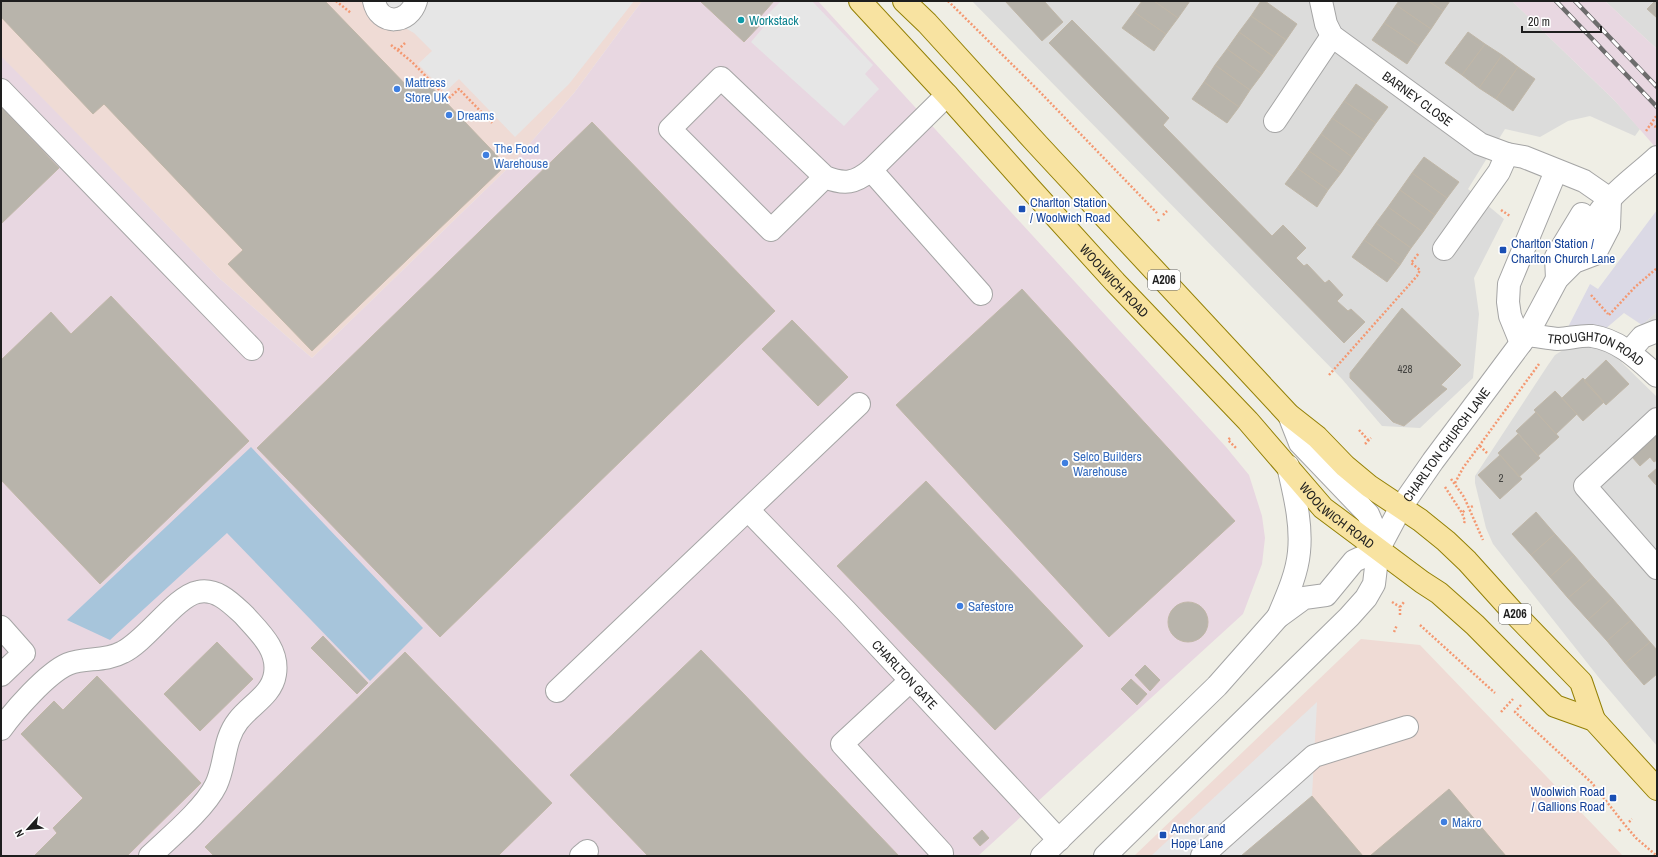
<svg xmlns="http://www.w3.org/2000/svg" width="1658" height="857" font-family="'Archivo Narrow',sans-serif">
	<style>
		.residential { fill: #dcdcdb }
		.commercial { fill: #efdbd5 }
		.industrial { fill: #e8d7e1 }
		.parking { fill: #e6e6e6 }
		.plaza { fill: #dbd9e5 }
		.water { fill: #a7c5db }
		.building { fill: #b8b4ab; stroke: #c0b7a8 }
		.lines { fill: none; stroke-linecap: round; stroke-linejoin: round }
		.minor-casing { stroke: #a5a5a5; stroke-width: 24 }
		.major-casing { stroke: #938006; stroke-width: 24 }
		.path { stroke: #f49871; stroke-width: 2.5; stroke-dasharray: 2 2; stroke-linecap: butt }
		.minor { stroke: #fff; stroke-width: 22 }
		.major { stroke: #f8e3a1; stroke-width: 22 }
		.rail-casing { stroke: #6c6c6c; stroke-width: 4.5 }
		.rail { stroke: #fff; stroke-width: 3; stroke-dasharray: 9; stroke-linecap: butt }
		.culture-dot { fill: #0f9aa8; stroke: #fff; stroke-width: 1.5 }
		.shop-dot { fill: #3f7fe0; stroke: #fff; stroke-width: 1.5 }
		.transit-dot { fill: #1a4fb4; stroke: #fff; stroke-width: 1.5 }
		.labels { text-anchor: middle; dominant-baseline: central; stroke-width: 3.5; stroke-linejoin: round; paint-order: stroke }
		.number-label { font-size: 11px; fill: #444441 }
		.shield { fill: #fff; stroke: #626262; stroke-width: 1 }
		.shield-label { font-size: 12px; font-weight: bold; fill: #1e1e1e }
		.culture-label { font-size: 13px; fill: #0d838f; stroke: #fff; text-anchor: start }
		.shop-label { font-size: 13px; fill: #366cbe; stroke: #fff; text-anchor: start }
		.street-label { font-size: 13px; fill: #1e1e1e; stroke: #fff }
		.transit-label { font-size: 13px; fill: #164399; stroke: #fff; text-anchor: start }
	</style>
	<rect width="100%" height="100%" fill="#efeee5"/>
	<path class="residential" d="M972,1H1512L1615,101L1640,129L1635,136L1590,116L1568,121L1540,137L1505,129L1468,189L1504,219L1474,278L1479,314L1473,378L1420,428L1382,426L1342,379Z
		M1605,1H1657V49Z
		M1657,312V341L1642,325Z
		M1581,343L1611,352L1657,397V746L1600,679L1493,544L1486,528L1475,483V476L1548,365L1555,355L1568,347Z"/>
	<path class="commercial" d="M1,1H642L574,93L510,166L312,358L219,278L1,57Z
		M1361,639L1420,645L1623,856H1134Z"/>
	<path class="industrial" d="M642,1H818L1226,447L1249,475L1262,516L1265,538L1262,564L1243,614L978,856H1V56L219,278L312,358L510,166L574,93Z
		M1512,1H1605L1657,49V149L1615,101Z"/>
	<path class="parking" d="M364,1H634L569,84L515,137L459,79L445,92L418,64L432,51L414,33L405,28Z
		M781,1H812L873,65L865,74L879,89L844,126L751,42L767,23L763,19Z
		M1317,702L1312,796L1241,856H1151Z"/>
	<path class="plaza" d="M1657,210V312L1642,325L1624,313L1604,330L1566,331L1590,284L1598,289Z"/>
	<path class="water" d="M251,447L423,628L370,681L227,533L110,640L67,620Z"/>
	<path class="building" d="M1,1H325L410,89L422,77L506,165L312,351L228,264L243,250L104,104L93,114L1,17Z
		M700,1H774L759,18L763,22L744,42Z
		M1005,1H1044L1063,22L1042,41Z
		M1142,1H1154L1178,18L1166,34L1134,12Z
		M1154,1H1190L1178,18Z
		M1261,1H1265L1297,24L1286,40L1251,16Z
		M1399,1H1428L1443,11L1431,29L1396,5Z
		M1428,1H1450L1443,11Z
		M1655,1H1657V18L1647,9Z
		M1396,5L1431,29L1419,46L1384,23Z
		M1134,12L1166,34L1154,51L1122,28Z
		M1251,16L1286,40L1274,57L1239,32Z
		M1072,20L1169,118L1163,125L1272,236L1283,225L1306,248L1296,258L1304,266L1307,264L1325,283L1329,280L1343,295L1337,301L1348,311L1351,309L1365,322L1344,343L1049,43Z
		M1384,23L1419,46L1407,64L1372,40Z
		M1239,32L1274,57L1262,74L1227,49Z
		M1468,32L1485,44L1462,75L1445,63Z
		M1485,44L1502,55L1479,88L1462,75Z
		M1227,49L1262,74L1250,90L1215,65Z
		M1502,55L1518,67L1496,99L1479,88Z
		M1215,65L1250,90L1239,107L1204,82Z
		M1518,67L1535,79L1513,111L1496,99Z
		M1204,82L1239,107L1227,123L1192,99Z
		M1356,84L1388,107L1376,123L1344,101Z
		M1344,101L1376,123L1364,140L1332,118Z
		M1,107L59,168L1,224Z
		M1332,118L1364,140L1352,157L1321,134Z
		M592,122L775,311L440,637L257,448Z
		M1321,134L1352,157L1341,173L1309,151Z
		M1309,151L1341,173L1328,190L1297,168Z
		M1424,157L1459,182L1447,198L1412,173Z
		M1297,168L1328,190L1317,207L1285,184Z
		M1412,173L1447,198L1435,215L1400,190Z
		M1400,190L1435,215L1423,232L1388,207Z
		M1388,207L1423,232L1411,248L1376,223Z
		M1376,223L1411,248L1400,265L1364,240Z
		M1364,240L1400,265L1387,282L1352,257Z
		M1022,289L1235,521L1109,637L896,405Z
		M111,296L249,441L100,584L1,480V360L51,312L71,334Z
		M1402,308L1461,365L1441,385L1447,389L1404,426L1393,422L1350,378V373Z
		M792,320L848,377L818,406L762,349Z
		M1606,360L1629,384L1606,405L1584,381Z
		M1583,378L1604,402L1583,421L1562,398Z
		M1555,391L1577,414L1556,434L1534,410Z
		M1536,412L1559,437L1538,456L1516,431Z
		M1518,434L1540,458L1519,477L1498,453Z
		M1657,434V460L1654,462L1650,457L1640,466L1632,457Z
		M1500,455L1522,479L1500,499L1478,475Z
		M1657,468V484L1656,485L1648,476Z
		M926,481L1083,646L995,730L837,566Z
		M1536,512L1555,534L1531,555L1512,534Z
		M1555,534L1574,555L1550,577L1531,555Z
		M1574,555L1593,577L1568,598L1550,577Z
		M1593,577L1612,598L1588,620L1568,598Z
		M1612,598L1631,620L1607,641L1588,620Z
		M1168 622a20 20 0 1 1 40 0a20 20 0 1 1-40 0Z
		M1631,620L1650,642L1625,663L1607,641Z
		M323,636L368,683L357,694L311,648Z
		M217,642L253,679L200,731L164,694Z
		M1650,642L1657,650V674L1644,685L1625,663Z
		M701,650L742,692L899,856H648L570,775Z
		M405,652L552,803L498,856H214L205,847Z
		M1145,665L1160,680L1150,691L1135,675Z
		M97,676L201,783L127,856H34L57,833L53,828L83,798L21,734L54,701L63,710Z
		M1131,679L1147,694L1137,705L1121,689Z
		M1449,789L1506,856H1370Z
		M1312,796L1363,856H1241Z
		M982,830L989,838L980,846L973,838Z"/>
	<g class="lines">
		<g class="minor-casing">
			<g id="minor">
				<path d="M374,1C379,26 409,25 416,1"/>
				<path id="s1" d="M1321,1L1326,24L1332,36L1480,144L1507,154L1524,157L1584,181L1610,199"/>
				<path d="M1,90L252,349"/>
				<path d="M1275,121L1332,36"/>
				<path d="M871,170L981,294"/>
				<path d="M825,177L771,230L670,129L721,78L825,177C845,185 855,183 871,170L947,95"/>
				<path d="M1444,249L1499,172L1507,154"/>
				<path d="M1574,262C1582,239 1594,216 1611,198C1625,183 1642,171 1657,157"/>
				<path d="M1557,279L1556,257L1582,214"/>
				<path id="s2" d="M1527,335C1537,336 1548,338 1558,339C1569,339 1580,335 1592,336C1619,340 1638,359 1657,376"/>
				<path d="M1521,343L1510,316L1508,302L1509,284L1556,171"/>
				<path d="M1629,352L1642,337L1657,331"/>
				<path d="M1657,419L1585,486L1657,568"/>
				<path id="s3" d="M749,511L846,611L1059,840"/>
				<path id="s4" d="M1378,550L1401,507L1433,461L1527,335L1557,279L1574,262L1595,254L1609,227L1610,199"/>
				<path d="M1278,617C1287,596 1297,574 1299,552C1302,523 1294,493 1288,466"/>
				<path d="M1,627L24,653L1,675"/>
				<path d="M910,681L842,744L942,853"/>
				<path d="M557,691L859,404"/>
				<path d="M1,729C14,711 47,673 68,664C85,657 105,662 123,652C146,641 176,596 198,592C217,588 231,603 244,615C259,632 279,649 275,674C272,695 250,705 238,721C223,740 226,764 216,785C205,808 169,838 150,856"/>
				<path d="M581,856L587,851"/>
				<path d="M1042,856L1217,686L1278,617L1304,598L1326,595L1354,561L1378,550"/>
				<path d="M1105,856L1349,617L1366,598L1374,584L1378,550L1374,528L1368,514L1300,443L1289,415"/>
				<path d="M1202,856L1314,756L1407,727"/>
			</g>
		</g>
		<g class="major-casing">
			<g id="major">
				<path id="s5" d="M860,1L947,95L1028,186L1115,282L1248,421L1323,508L1422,582L1439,593L1475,625L1555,706L1594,720L1657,789"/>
				<path d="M904,1L927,23L1038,145L1289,415L1317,437L1345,466L1369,486L1420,520L1446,541L1467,561L1513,612L1581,682L1594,720"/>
			</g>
		</g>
		<path class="path" d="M336,1L351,13
			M948,1L1038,90L1157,213
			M391,45L412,62L448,99L459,89L492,123
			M398,50L405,43
			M1651,124L1656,127
			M1646,131L1657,115
			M1501,210L1510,216
			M1163,215L1167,211
			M1158,221L1159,219
			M1591,295L1608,314
			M1609,315L1635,287L1657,268
			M1329,375L1417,276L1420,270L1411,263L1419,253
			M1359,430L1369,441
			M1230,438L1228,440L1237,449
			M1365,444L1371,438
			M1480,446L1487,453
			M1451,479L1464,497L1483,540
			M1455,483L1463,468L1539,364
			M1445,487L1462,513
			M1471,507L1473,506
			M1464,523L1465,521L1462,513L1465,510
			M1392,602L1400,607
			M1400,615V607L1404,602
			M1420,625L1495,693
			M1394,632L1397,625
			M1521,705L1515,712L1592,783L1625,825L1636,838L1657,856
			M1501,712L1513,699
			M1629,822L1632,819
			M1619,831L1621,829"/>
		<use href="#minor" class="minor"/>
		<use href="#major" class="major"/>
		<g class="rail-casing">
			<path id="rail" d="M1556,1L1657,107
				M1575,1L1657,87"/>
		</g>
		<use href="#rail" class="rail"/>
	</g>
	<circle class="culture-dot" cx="741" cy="20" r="4"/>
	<g class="shop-dot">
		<circle cx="397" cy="89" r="4"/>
		<circle cx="449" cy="115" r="4"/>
		<circle cx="486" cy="155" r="4"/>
		<circle cx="1065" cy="463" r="4"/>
		<circle cx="960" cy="606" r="4"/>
		<circle cx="1444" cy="822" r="4"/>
	</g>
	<g class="transit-dot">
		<rect x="1018" y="205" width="8" height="8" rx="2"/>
		<rect x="1499" y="246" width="8" height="8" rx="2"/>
		<rect x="1609" y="794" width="8" height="8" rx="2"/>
		<rect x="1159" y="831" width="8" height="8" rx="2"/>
	</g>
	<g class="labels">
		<g class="number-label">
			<text x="1405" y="369">428</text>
			<text x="1501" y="478">2</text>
		</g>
		<g class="shield">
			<rect x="1148" y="270" width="32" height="20" rx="3"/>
			<rect x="1499" y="604" width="32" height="20" rx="3"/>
		</g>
		<g class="shield-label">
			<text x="1164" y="280">A206</text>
			<text x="1515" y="614">A206</text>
		</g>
		<g class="culture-label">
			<text x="749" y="20">Workstack</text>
		</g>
		<g class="shop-label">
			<text x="405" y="82">Mattress<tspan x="405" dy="15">Store UK</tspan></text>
			<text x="457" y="115">Dreams</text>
			<text x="494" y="148">The Food<tspan x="494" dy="15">Warehouse</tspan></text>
			<text x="1073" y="456">Selco Builders<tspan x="1073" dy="15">Warehouse</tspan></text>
			<text x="968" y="606">Safestore</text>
			<text x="1452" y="822">Makro</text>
		</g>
		<g class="street-label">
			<text stroke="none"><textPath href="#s1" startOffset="143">BARNEY CLOSE</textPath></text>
			<text stroke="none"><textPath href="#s5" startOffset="378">WOOLWICH ROAD</textPath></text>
			<text stroke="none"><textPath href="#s2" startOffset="72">TROUGHTON ROAD</textPath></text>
			<text stroke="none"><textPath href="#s4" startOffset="126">CHARLTON CHURCH LANE</textPath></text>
			<text stroke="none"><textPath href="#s5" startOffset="702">WOOLWICH ROAD</textPath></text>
			<text stroke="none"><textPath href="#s3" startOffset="226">CHARLTON GATE</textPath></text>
		</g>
		<g class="transit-label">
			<text x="1030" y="202">Charlton Station<tspan x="1030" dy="15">/ Woolwich Road</tspan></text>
			<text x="1511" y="243">Charlton Station /<tspan x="1511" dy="15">Charlton Church Lane</tspan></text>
			<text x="1605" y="791" text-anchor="end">Woolwich Road<tspan x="1605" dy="15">/ Gallions Road</tspan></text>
			<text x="1171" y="828">Anchor and<tspan x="1171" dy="15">Hope Lane</tspan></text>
		</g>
	</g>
	<rect width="1658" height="857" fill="none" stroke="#1e1e1e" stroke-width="4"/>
	<g transform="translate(28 829) rotate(243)" stroke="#ffffff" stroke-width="3" paint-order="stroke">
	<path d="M0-3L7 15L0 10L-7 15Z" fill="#1e1e1e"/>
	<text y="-6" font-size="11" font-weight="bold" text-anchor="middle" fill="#1e1e1e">N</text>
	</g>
	<path d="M1522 26v6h79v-6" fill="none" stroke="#1e1e1e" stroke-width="2"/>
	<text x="1528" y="26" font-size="12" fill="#1e1e1e" stroke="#ffffff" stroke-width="3" paint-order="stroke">20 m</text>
</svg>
